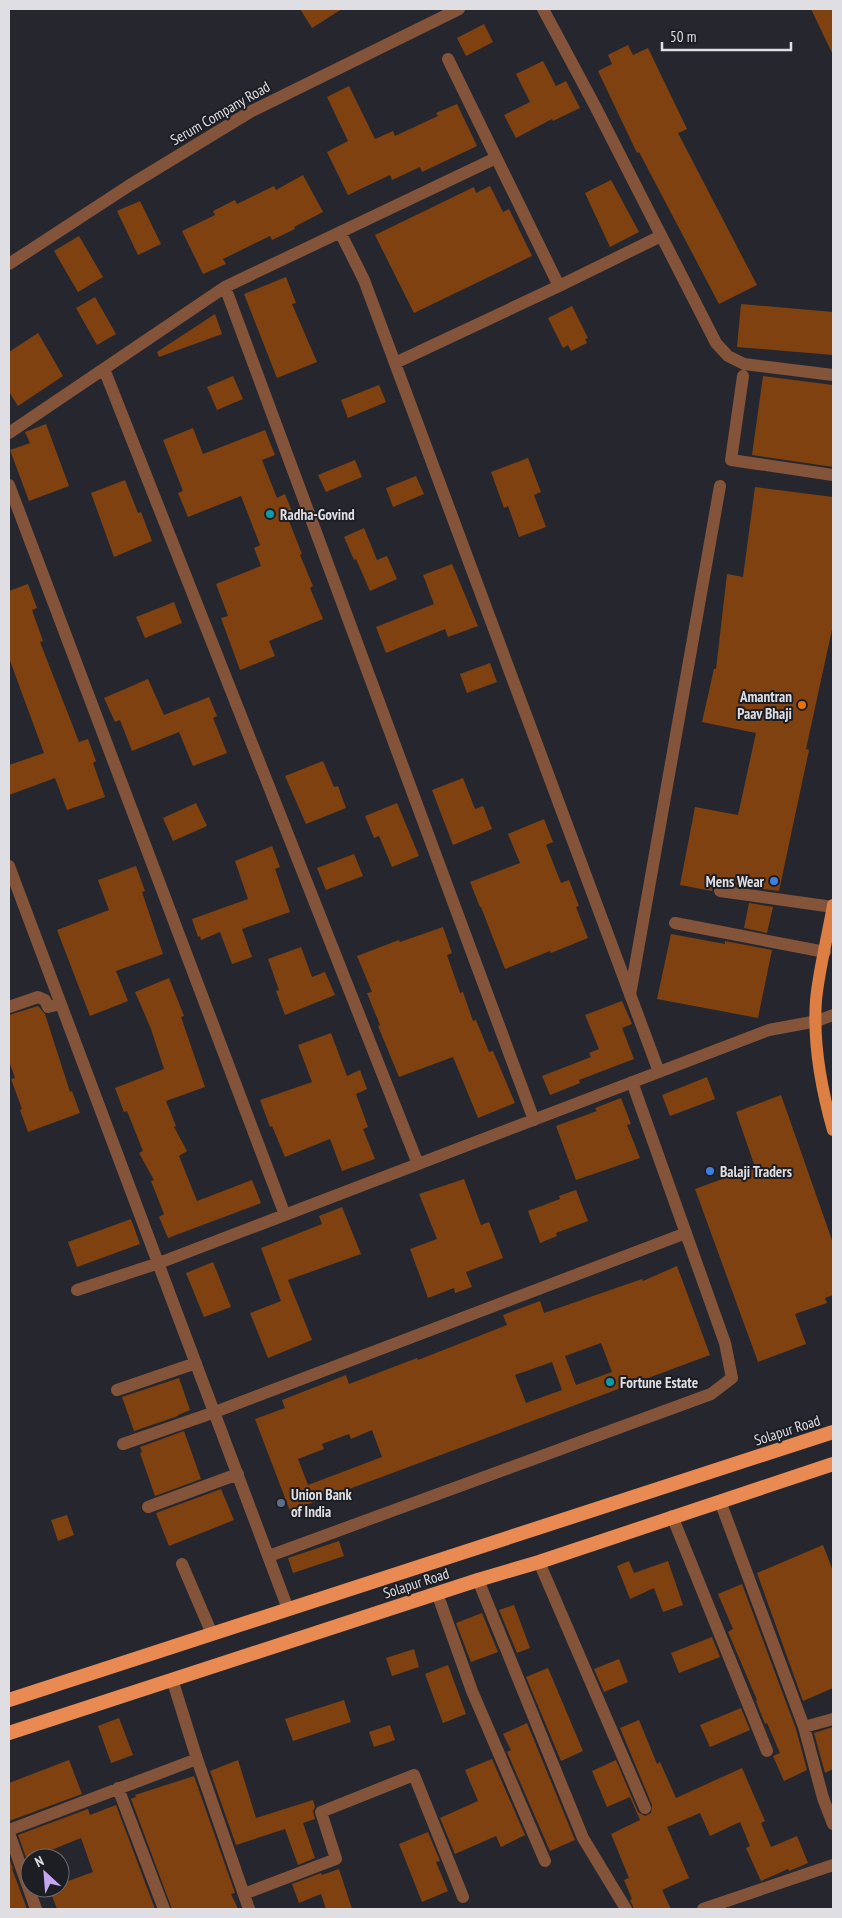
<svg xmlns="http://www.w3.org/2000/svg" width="842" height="1918" font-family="'PT Sans Narrow',sans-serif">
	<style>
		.building { fill: #7f4110; fill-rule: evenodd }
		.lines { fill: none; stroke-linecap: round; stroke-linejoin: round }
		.minor { stroke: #835439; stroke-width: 12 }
		.primary { stroke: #dd7e42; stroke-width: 12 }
		.trunk { stroke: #e88a51; stroke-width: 14 }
		.culture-dot { fill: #0f9aa8; stroke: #1d1d24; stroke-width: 2 }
		.food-dot { fill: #e8710a; stroke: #1d1d24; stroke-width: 2 }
		.shop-dot { fill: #3f7fe0; stroke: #1d1d24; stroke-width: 2 }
		.service-dot { fill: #5c6f8a; stroke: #1d1d24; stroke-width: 2 }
		.labels { text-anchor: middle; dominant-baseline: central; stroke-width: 4; stroke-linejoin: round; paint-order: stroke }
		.street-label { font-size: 15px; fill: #dedee3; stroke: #1d1d24 }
		.poi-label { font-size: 15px; font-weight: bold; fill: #dedee3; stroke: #1d1d24; text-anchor: start }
	</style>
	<rect width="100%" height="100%" fill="#26272e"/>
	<path class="building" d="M300,9H342L312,28Z
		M811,9H833V55Z
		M484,24L493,42L466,56L457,38Z
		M628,45L633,55L648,48L687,129L678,133L757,285L719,304L639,152L637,153L598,71L612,64L608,55Z
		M543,61L556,86L566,81L580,108L553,121L552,119L516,138L504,115L530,102L516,74Z
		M349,86L375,139L393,131L395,136L438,116L436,113L457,104L477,146L422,172L420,167L392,180L390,175L348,195L327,152L348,141L327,97Z
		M303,175L323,212L294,227L295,229L272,240L270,236L223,259L226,264L203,274L182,231L215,215L213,211L235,200L237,204L274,186L276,190Z
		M611,180L639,232L610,247L585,193Z
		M490,186L503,212L509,209L532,256L414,313L375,235L474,187L476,193Z
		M140,201L161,244L138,255L117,211Z
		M79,236L103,277L78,292L54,251Z
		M286,277L296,303L292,304L317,362L277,378L244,294Z
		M95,297L116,334L97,345L76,308Z
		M741,304L833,312V355L737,347Z
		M572,306L588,338L585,339L587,343L571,351L568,345L563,348L548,318Z
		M215,314L222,334L159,357L157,352Z
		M38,333L63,376L18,406L9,392V352Z
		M233,376L243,399L217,410L207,387Z
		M763,376L833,385V467L752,455Z
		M379,385L386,402L348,418L341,400Z
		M46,424L69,486L29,501L10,450L30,443L25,432Z
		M193,428L203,454L265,430L275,455L262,460L277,498L285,494L295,519L289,521L302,554L300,555L313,586L310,588L323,619L269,641L275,656L240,670L221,618L228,616L216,584L261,566L254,548L260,545L241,496L188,517L178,493L183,491L163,440Z
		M528,458L541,492L534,495L546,527L519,537L508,506L504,508L491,472Z
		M355,460L362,477L326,492L318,475Z
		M416,476L424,494L393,507L386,488Z
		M125,480L138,513L141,512L152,541L114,557L91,493Z
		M755,487L833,497V625L806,749L809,750L779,891L721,883H715L712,891L680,885L695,807L738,815L756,733L702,722L714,669H716L727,574L743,577Z
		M364,528L377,560L387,556L397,579L370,591L356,559L354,560L344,537Z
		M452,564L478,626L448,637L445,629L386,653L376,627L434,604L423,575Z
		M28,584L37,608L32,610L43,641L40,642L79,742L88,739L96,761L93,763L105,797L67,810L55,778L9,795V765L44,753L9,658V591Z
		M174,602L182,623L145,638L136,617Z
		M490,663L497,682L467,693L460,674Z
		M148,679L164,715L209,697L217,716L213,718L227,753L193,766L179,732L132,751L120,720L115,722L104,698Z
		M323,761L334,787L338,786L346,808L306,824L285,776Z
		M463,778L475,809L483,806L492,829L453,845L432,790Z
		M196,803L207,826L173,841L163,818Z
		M397,803L419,856L392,867L379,836L374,838L365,816Z
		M544,819L553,842L546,845L561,883L569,880L579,906L576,907L588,938L551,953L550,951L505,969L481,907H480L470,882L520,863L508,834Z
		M272,846L280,867L275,869L290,912L242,929L252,957L232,964L220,932L201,940L200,936L198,937L192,919L248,899L235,861Z
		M354,854L363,876L326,890L317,868Z
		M136,866L145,891L142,892L163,954L116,971L128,1001L90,1016L57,930L109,910L98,880Z
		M749,903L773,907L767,933L744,928Z
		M443,927L452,953L447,955L460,993L463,992L473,1021L476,1020L489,1052L493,1051L515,1103L478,1118L453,1057L399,1077L378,1026L380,1025L367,993L372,992L357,956L399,940L400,942Z
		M671,934L725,944V941L772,950L758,1018L657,999Z
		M301,947L312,977L325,972L335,995L285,1015L276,991L279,990L268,959Z
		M169,978L184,1016L181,1017L205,1087L166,1101L176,1126L174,1127L187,1151L179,1156L197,1201L252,1180L261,1203L168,1238L159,1217L164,1214L151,1181L154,1180L139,1153L143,1151L127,1111L124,1112L115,1088L164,1069L151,1029L135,992Z
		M622,1001L632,1024L622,1028L634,1059L579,1080L580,1083L550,1095L542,1076L591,1057L589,1053L599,1049L585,1015Z
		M38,1006L45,1014L70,1092L72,1091L80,1113L28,1132L20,1110L22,1109L11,1079L15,1078L9,1061V1015Z
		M331,1033L347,1076L360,1070L367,1089L356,1094L368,1127L363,1129L375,1159L342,1171L330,1139L285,1157L272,1126L270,1127L260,1100L312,1082L298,1045Z
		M707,1077L715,1099L670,1116L662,1095Z
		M781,1095L833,1243V1295L825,1298L827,1303L795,1314L806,1344L758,1362L695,1189L755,1167L736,1112Z
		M621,1098L631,1124L627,1125L640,1158L576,1180L556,1126L597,1111L595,1108Z
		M464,1179L481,1225L489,1222L503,1258L466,1272L472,1287L455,1293L454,1288L428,1298L410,1249L437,1239L419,1194Z
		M576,1190L588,1221L556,1233L557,1236L540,1243L528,1211L560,1199L559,1196Z
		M342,1207L361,1254L288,1280L312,1340L268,1358L250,1313L281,1301L261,1248L322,1224L319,1216Z
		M131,1219L140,1244L77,1267L68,1242Z
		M213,1262L231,1307L204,1317L186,1273Z
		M677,1266L710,1355L290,1511L255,1419L285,1408L282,1400L346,1375L349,1384L417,1358L418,1360L507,1325L503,1315L540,1301L544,1313L642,1279L643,1281ZM601,1343L612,1372L576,1385L565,1356ZM552,1362L562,1390L526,1403L515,1375ZM372,1430L382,1457L308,1485L298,1459L324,1449L322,1444L349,1434L351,1439Z
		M179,1378L190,1410L178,1415V1416L134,1431L122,1397Z
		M184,1431L201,1479L155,1496L140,1453L142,1452L140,1447Z
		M221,1489L234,1520L169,1546L156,1513Z
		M67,1515L74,1535L58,1541L51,1520Z
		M339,1541L344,1556L293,1573L288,1558Z
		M823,1545L833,1571V1688L803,1701L757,1573Z
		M629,1561L634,1573L668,1561L683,1605L663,1612L654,1588L630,1599L617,1566Z
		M742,1584L796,1729L807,1770L784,1781L773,1756L780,1753L767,1723L765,1724L756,1701L757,1700L728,1632L733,1629L718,1594Z
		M514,1605L530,1648L517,1653L499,1610Z
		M482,1613L498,1652L471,1662L456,1623Z
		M712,1637L720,1657L679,1673L671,1653Z
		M414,1649L419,1667L392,1676L386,1658Z
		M619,1659L628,1682L604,1692L594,1669Z
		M448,1665L466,1714L443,1723L425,1674Z
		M548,1668L583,1751L561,1761L526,1677Z
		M344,1700L351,1722L293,1741L285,1719Z
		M741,1708L750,1730L710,1747L700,1725Z
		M119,1718L133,1755L111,1763L98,1726Z
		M639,1720L657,1764L660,1762L676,1798L742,1768L765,1821L761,1823L771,1847L797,1836L808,1863L789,1871L788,1869L761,1881L746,1848L750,1846L740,1822L710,1836L700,1813L667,1827L689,1878L662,1890L671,1909H634L630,1900L632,1899L624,1880L629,1878L611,1834L640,1820L630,1797L607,1807L592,1771L616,1760L638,1812L645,1816L651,1813L652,1805L620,1728Z
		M527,1723L575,1840L550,1851L507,1752L511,1750L503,1734Z
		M390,1725L395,1740L374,1747L369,1732Z
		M833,1727V1769L825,1773L814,1733Z
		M492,1759L525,1835L501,1847L496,1836L455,1854L440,1818L478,1801L465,1770Z
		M69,1760L82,1794L9,1821V1783Z
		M238,1760L256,1818L313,1800L315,1807L313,1811L315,1819L303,1823L315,1858L298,1865L285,1829L236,1845L210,1771Z
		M194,1776L235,1893L231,1894L238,1909H172L131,1799L136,1797L135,1795Z
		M116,1805L155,1909H57L49,1888H60V1884L93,1872L81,1838L39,1855L40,1858H30V1862L28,1863L18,1835L88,1809L90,1815Z
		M428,1832L440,1861L436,1862L448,1891L422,1902L399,1844Z
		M9,1857L13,1869H12L27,1909H9Z
		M339,1869L352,1909H326L321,1894L299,1903L292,1884L321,1873L322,1875Z"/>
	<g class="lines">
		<path class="minor" d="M543,9L595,106L716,343L728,356L744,364L833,375
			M448,59L559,286
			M340,232L364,280L659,1072
			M9,264L130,185L250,112L459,9
			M225,287L534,1120
			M395,363L559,286L661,236
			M104,369L418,1164
			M743,376L731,460L833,475
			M9,433L225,287L496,158
			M9,485L285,1215
			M9,866L288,1609
			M720,891L833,907
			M675,923L825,952
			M630,995L720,486
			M9,1007L38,997L45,1000L48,1007L61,1004
			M77,1290L159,1263L769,1030L817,1021L833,1015
			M117,1390L196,1363
			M123,1444L215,1412L686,1233
			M720,1501L804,1727L823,1798L833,1824
			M148,1507L238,1474
			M672,1516L767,1751
			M269,1556L711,1394L732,1378L725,1343L632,1082
			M539,1562L645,1808
			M182,1564L212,1634
			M478,1580L583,1838L626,1909
			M437,1593L472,1691L545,1861
			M804,1727L833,1719
			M197,1759L249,1909
			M118,1788L164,1909
			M9,1830L197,1759L172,1679
			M9,1833L36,1909
			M244,1894L336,1859L321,1812L414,1775L463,1897
			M703,1909L833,1865"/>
		<path class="primary" d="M833,905C828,935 819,969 816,1000C813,1043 821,1088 833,1130"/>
		<path class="trunk" d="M9,1700L833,1432
			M9,1733L478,1580L539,1562L833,1464"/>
	</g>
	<g class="culture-dot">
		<circle cx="270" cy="514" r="5"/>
		<circle cx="610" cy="1382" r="5"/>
	</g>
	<circle class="food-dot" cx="802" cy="705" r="5"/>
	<g class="shop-dot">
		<circle cx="774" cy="881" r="5"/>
		<circle cx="710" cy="1171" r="5"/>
	</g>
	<circle class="service-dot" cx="281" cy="1503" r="5"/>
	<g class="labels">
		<g class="street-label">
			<text transform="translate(220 113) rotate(-30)">Serum Company Road</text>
			<text transform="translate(787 1430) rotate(-18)">Solapur Road</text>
			<text transform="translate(416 1583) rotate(-18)">Solapur Road</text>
		</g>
		<g class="poi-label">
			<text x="280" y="514">Radha-Govind</text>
			<text x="792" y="696" text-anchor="end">Amantran<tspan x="792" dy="17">Paav Bhaji</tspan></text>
			<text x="764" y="881" text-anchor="end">Mens Wear</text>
			<text x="720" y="1171">Balaji Traders</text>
			<text x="620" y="1382">Fortune Estate</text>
			<text x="291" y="1494">Union Bank<tspan x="291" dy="17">of India</tspan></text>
		</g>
	</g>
	<rect width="842" height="1918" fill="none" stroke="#dedee3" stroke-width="20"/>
	<g transform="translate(45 1873) rotate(334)"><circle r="24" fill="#1d1d24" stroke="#6a6a70"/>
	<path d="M0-4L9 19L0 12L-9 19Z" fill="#c5a7f1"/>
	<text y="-8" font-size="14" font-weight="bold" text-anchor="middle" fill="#dedee3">N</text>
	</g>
	<path d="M662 42v8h129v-8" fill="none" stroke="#dedee3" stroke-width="2.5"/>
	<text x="670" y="42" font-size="15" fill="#dedee3" stroke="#1d1d24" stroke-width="4" paint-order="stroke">50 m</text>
</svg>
